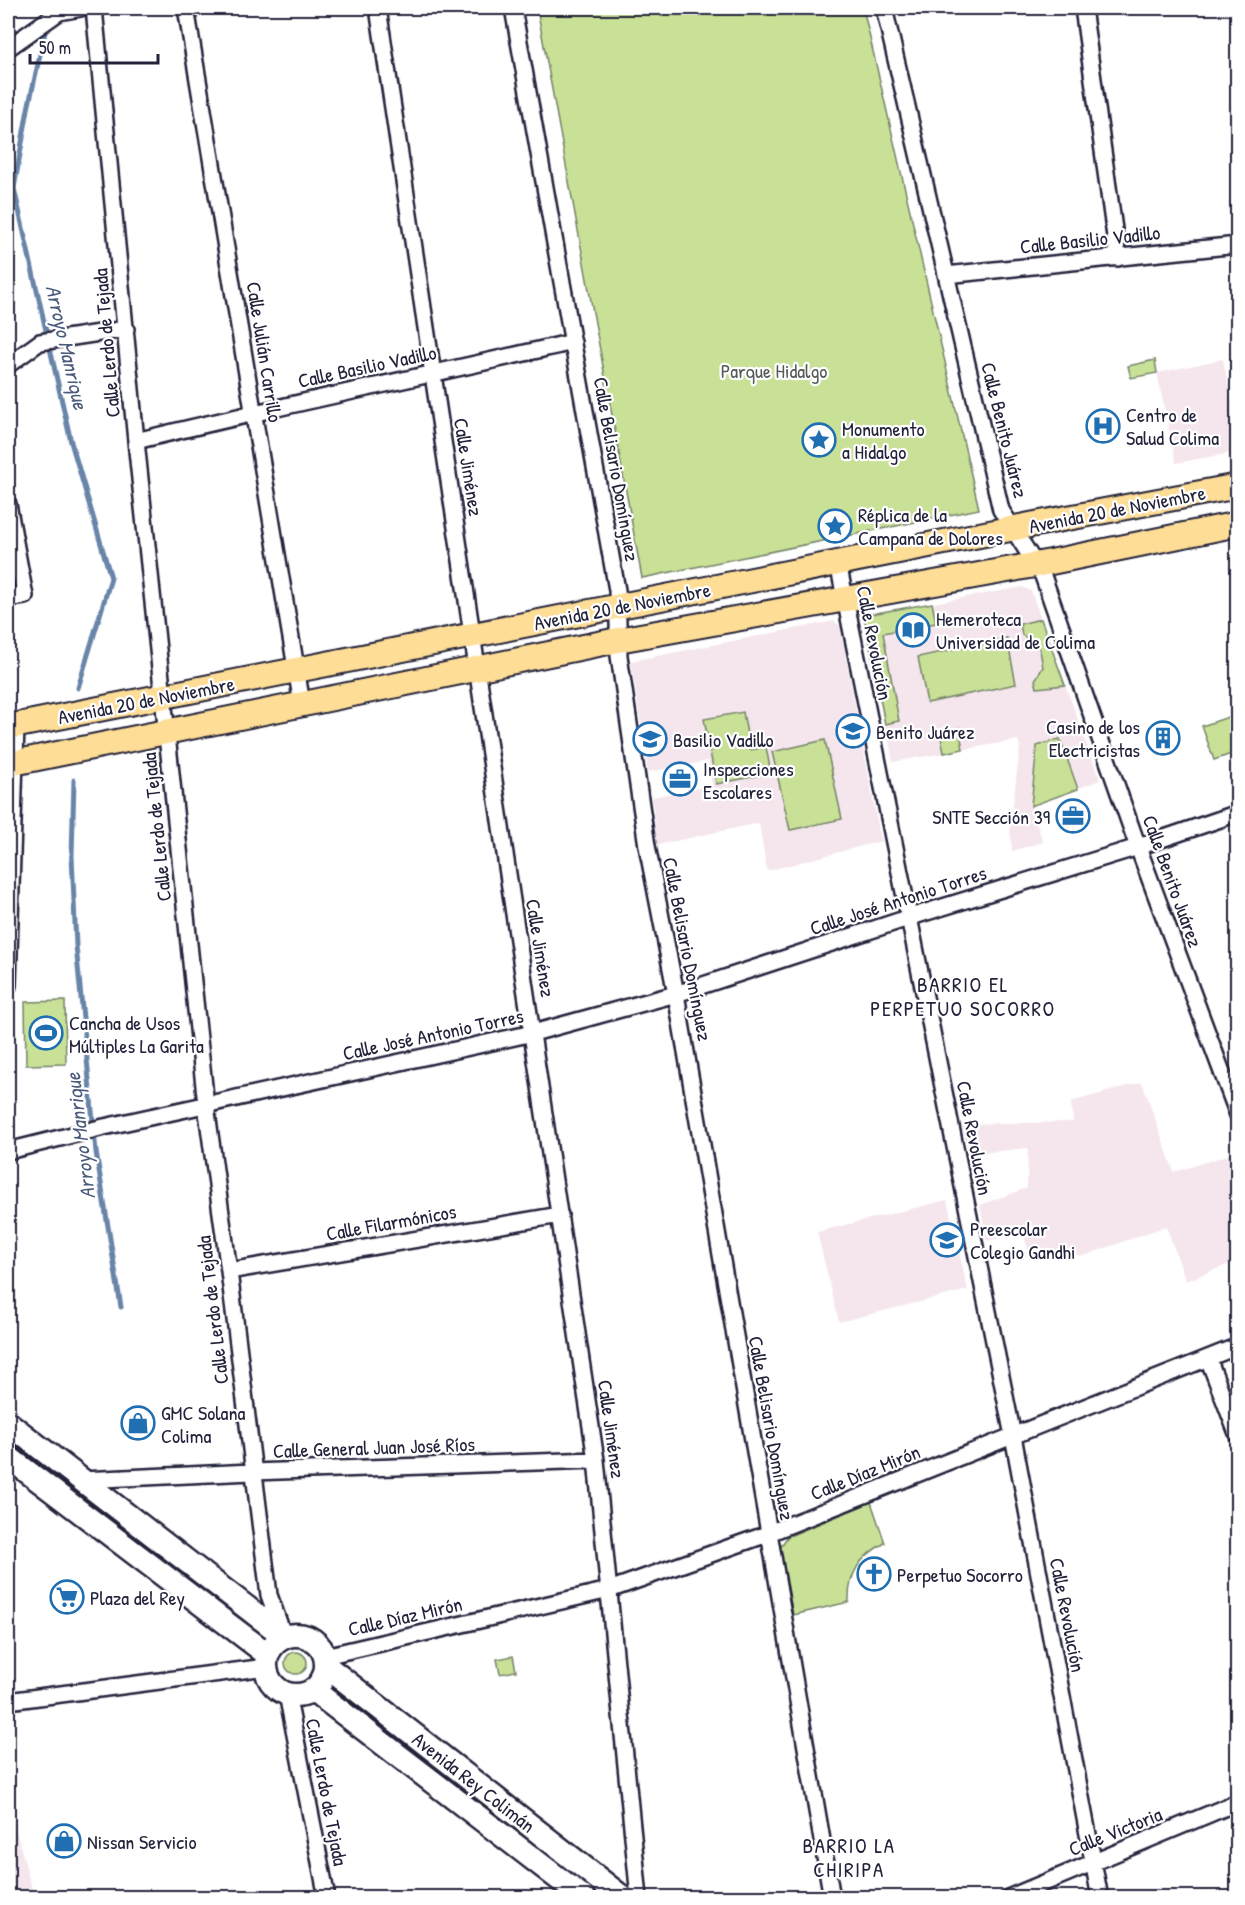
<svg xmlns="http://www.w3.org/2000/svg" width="1245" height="1905" font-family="'Patrick Hand',sans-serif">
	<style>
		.built { fill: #f5e6ed }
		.green { fill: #c8e197; stroke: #758269; stroke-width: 1.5 }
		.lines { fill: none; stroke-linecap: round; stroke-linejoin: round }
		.stream { stroke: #6884a8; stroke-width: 5 }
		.minor-casing { stroke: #22223b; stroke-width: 20 }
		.secondary-casing { stroke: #22223b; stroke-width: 27 }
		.primary-casing { stroke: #22223b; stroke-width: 28 }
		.minor { stroke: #fff; stroke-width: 15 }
		.secondary { stroke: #fff; stroke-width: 22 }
		.primary { stroke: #fedd96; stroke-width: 24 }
		.labels { text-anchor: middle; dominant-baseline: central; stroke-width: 4.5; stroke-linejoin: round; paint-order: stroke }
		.street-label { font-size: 20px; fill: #22223b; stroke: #fff }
		.park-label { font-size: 20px; fill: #545b57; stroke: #fff }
		.poi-label { font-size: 20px; fill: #22223b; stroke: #fff; text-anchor: start }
		.water-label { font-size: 21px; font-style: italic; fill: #4b5b7b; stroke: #fff }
		.neighbourhood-label { font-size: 21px; letter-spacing: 1.5px; fill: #22223b; stroke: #fff }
	</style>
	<rect width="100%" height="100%" fill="#fff"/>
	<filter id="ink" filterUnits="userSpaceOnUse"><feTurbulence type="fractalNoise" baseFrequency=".0167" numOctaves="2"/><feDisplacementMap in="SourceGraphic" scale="12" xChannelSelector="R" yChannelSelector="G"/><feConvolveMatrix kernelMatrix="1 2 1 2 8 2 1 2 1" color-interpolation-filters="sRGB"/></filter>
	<g filter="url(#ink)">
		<path class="built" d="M1223,359L1237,428V452L1176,463L1157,373Z
			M1023,587L1031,591L1100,780L1031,806L1043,842L1012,851L1010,829L1020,747L1018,740L893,762L865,621L871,614Z
			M834,621L840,626L881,841L767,871L759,823L657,845L652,797L712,785L708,761L648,772L631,661Z
			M1142,1082L1174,1172L1234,1153L1238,1163L1237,1261L1186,1281L1166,1226L1084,1256L1028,1249L1023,1233L987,1241L980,1205L1027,1188L1028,1148L969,1154L962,1124L1073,1122L1071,1102Z
			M947,1200L968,1290L839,1322L817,1232Z
			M8,1801L32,1889L8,1894Z"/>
		<path class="green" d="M537,8H863L979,509L642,578Z
			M1155,360L1157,373L1131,378L1128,366Z
			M932,603L936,623L883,633L899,721L885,724L865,621L871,614Z
			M1041,619L1065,685L1037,688L1035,680L1043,667L1039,645L1022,635L1020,624Z
			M1007,638L1016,684L927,703L918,657Z
			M743,712L750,750L766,747L771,773L716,784L704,719Z
			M1237,714V752L1214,760L1202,726Z
			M959,728L963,749L944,753L940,732Z
			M1060,739L1078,789L1031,806L1037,746Z
			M825,740L842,819L790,830L772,752Z
			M65,1001L66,1064L26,1065L25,1002Z
			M871,1502L885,1543C860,1556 848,1574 849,1602L793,1615L780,1548L787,1537Z
			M285 1663a11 11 0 1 1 22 0a11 11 0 1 1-22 0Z
			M513,1656L516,1671L500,1674L497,1659Z"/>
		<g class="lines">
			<path class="stream" d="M47,23L28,109L14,188L71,442L111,578L78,688
				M74,780L72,856L76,946L96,1152L121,1307"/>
			<g class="minor-casing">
				<path id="minor" d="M94,8L136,441L206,1105L229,1271L269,1595L283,1634
					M186,8L302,704
					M378,8L596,1460L639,1898
					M513,8L617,590L619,656L647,846L676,994L832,1898
					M884,8L1001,510L1043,576L1138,847L1238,1115
					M1083,8L1118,258
					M8,48L59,12L81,8
					M946,275L1238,245
					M8,365L40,342L126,329
					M136,441C281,405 427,376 573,342
					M8,504L25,596L8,599
					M838,563L1013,1436L1100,1898
					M8,986L16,725
					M8,1151L104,1127L533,1033L676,994L917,915L1138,847L1238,813
					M229,1271L560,1215
					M1208,1358L1238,1436
					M81,1480L252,1472L596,1460
					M325,1656L609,1590L759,1537L1238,1346
					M287,1694L327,1898
					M8,1701L266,1667
					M1008,1898L1238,1802"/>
			</g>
			<g class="secondary-casing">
				<path id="secondary" d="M8,1423L285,1637
					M8,1457L267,1654
					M266 1665a30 30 0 1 1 60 0a30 30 0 1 1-60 0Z
					M326,1666L623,1898
					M313,1690L584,1898"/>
			</g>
			<g class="primary-casing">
				<path id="primary" d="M8,727L1030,525L1238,486
					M8,764L618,640L1051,562L1238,524"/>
			</g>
			<use href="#minor" class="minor"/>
			<use href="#secondary" class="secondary"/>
			<use href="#primary" class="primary"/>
		</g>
	</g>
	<defs>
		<g id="hospital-ring" transform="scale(1.725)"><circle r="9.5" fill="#fff" stroke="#1f6fb2" stroke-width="1.5"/><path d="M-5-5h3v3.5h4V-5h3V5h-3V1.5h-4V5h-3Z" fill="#1f6fb2"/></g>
		<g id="sight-ring" transform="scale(1.725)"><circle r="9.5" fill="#fff" stroke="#1f6fb2" stroke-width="1.5"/><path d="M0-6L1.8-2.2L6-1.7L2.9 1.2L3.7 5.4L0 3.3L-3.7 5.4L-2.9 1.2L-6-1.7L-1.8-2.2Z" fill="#1f6fb2"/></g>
		<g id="library-ring" transform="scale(1.725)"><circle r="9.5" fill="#fff" stroke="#1f6fb2" stroke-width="1.5"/><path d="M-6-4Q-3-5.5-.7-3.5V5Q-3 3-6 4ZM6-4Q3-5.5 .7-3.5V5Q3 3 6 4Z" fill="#1f6fb2"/></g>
		<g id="school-ring" transform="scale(1.725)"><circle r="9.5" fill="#fff" stroke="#1f6fb2" stroke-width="1.5"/><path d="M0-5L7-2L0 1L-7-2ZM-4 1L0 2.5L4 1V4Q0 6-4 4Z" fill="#1f6fb2"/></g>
		<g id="building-ring" transform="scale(1.725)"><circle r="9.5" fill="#fff" stroke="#1f6fb2" stroke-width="1.5"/><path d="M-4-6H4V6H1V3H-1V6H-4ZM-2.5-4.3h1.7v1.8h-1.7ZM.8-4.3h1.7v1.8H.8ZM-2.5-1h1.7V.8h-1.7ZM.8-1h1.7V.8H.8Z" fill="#1f6fb2"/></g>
		<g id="office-ring" transform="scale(1.725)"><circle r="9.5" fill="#fff" stroke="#1f6fb2" stroke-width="1.5"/><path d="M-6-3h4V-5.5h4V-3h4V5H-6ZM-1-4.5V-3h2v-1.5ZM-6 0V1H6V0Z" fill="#1f6fb2"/></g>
		<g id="stadium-ring" transform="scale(1.725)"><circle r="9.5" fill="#fff" stroke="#1f6fb2" stroke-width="1.5"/><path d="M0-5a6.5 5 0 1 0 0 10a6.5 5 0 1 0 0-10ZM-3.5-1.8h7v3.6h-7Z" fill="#1f6fb2"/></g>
		<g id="shop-ring" transform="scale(1.725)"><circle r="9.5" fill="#fff" stroke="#1f6fb2" stroke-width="1.5"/><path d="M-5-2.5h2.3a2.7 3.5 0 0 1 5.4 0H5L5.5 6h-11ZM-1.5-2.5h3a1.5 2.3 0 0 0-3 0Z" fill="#1f6fb2"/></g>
		<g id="church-ring" transform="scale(1.725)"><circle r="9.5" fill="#fff" stroke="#1f6fb2" stroke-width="1.5"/><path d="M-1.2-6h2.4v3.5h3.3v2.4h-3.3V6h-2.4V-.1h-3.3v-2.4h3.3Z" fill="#1f6fb2"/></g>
		<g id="supermarket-ring" transform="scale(1.725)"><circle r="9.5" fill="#fff" stroke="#1f6fb2" stroke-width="1.5"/><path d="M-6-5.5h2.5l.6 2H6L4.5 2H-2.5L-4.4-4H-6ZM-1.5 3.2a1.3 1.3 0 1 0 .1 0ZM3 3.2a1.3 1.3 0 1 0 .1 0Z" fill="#1f6fb2"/></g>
	</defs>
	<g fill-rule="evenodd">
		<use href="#hospital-ring" x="1103" y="426"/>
		<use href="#sight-ring" x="819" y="440"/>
		<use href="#sight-ring" x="835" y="526"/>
		<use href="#library-ring" x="913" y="630"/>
		<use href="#school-ring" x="853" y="731"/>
		<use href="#building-ring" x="1163" y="738"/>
		<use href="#school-ring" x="650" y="739"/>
		<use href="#office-ring" x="680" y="779"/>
		<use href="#office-ring" x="1073" y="816"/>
		<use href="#stadium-ring" x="46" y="1033"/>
		<use href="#school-ring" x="947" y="1240"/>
		<use href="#shop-ring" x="138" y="1423"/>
		<use href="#church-ring" x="874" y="1574"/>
		<use href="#supermarket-ring" x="67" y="1597"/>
		<use href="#shop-ring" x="64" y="1841"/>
	</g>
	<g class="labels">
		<g class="street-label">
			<text transform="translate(1090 239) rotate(-6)">Calle Basilio Vadillo</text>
			<text transform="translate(106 343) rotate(-95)">Calle Lerdo de Tejada</text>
			<text transform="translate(265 352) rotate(81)">Calle Julián Carrillo</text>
			<text transform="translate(367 366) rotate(-12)">Calle Basilio Vadillo</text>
			<text transform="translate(1005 430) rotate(76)">Calle Benito Juárez</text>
			<text transform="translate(469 467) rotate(81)">Calle Jiménez</text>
			<text transform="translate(617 469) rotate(80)">Calle Belisario Domínguez</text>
			<text transform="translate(1117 509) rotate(-11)">Avenida 20 de Noviembre</text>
			<text transform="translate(622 606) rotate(-11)">Avenida 20 de Noviembre</text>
			<text transform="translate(875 643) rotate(79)">Calle Revolución</text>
			<text transform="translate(146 700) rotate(-11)">Avenida 20 de Noviembre</text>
			<text transform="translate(156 827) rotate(-96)">Calle Lerdo de Tejada</text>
			<text transform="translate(1173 881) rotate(70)">Calle Benito Juárez</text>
			<text transform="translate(898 900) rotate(-18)">Calle José Antonio Torres</text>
			<text transform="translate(541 948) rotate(81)">Calle Jiménez</text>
			<text transform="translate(688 949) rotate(79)">Calle Belisario Domínguez</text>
			<text transform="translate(433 1034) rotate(-12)">Calle José Antonio Torres</text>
			<text transform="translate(975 1138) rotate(79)">Calle Revolución</text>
			<text transform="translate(391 1222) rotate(-10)">Calle Filarmónicos</text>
			<text transform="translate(212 1310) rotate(-97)">Calle Lerdo de Tejada</text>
			<text transform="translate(772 1428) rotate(80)">Calle Belisario Domínguez</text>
			<text transform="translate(612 1429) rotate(82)">Calle Jiménez</text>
			<text transform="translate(374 1447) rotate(-2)">Calle General Juan José Ríos</text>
			<text transform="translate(865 1472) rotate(-22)">Calle Díaz Mirón</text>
			<text transform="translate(1068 1615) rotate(79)">Calle Revolución</text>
			<text transform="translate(405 1616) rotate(-13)">Calle Díaz Mirón</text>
			<text transform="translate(474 1782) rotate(38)">Avenida Rey Colimán</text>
			<text transform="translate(327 1792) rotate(79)">Calle Lerdo de Tejada</text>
			<text transform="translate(1115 1831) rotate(-22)">Calle Victoria</text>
		</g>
		<g class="park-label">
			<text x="774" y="370">Parque Hidalgo</text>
		</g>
		<g class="poi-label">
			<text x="1126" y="414">Centro de<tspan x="1126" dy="23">Salud Colima</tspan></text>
			<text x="842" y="428">Monumento<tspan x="842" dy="23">a Hidalgo</tspan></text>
			<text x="858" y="514">Réplica de la<tspan x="858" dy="23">Campana de Dolores</tspan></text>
			<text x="936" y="618">Hemeroteca<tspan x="936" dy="23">Universidad de Colima</tspan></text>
			<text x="1140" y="726" text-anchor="end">Casino de los<tspan x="1140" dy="23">Electricistas</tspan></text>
			<text x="876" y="731">Benito Juárez</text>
			<text x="673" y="739">Basilio Vadillo</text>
			<text x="703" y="768">Inspecciones<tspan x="703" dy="23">Escolares</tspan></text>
			<text x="1050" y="816" text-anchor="end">SNTE Sección 39</text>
			<text x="69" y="1022">Cancha de Usos<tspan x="69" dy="23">Múltiples La Garita</tspan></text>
			<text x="970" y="1228">Preescolar<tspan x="970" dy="23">Colegio Gandhi</tspan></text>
			<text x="161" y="1412">GMC Solana<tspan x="161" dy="23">Colima</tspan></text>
			<text x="897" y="1574">Perpetuo Socorro</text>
			<text x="90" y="1597">Plaza del Rey</text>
			<text x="87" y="1841">Nissan Servicio</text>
		</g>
		<g class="water-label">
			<text transform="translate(67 347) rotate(77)">Arroyo Manrique</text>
			<text transform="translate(80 1136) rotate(-97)">Arroyo Manrique</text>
		</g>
		<g class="neighbourhood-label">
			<text x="963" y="984">BARRIO EL<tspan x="963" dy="24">PERPETUO SOCORRO</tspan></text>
			<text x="849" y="1845">BARRIO LA<tspan x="849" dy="24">CHIRIPA</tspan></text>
		</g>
	</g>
	<rect width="1245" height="1905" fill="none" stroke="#fff" stroke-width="30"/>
	<rect x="15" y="15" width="1215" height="1875" fill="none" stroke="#22223b" stroke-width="2" filter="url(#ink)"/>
	<path d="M30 54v9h128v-9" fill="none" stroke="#22223b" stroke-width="3"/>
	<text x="39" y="54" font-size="18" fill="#22223b" stroke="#ffffff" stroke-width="4.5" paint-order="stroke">50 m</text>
</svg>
